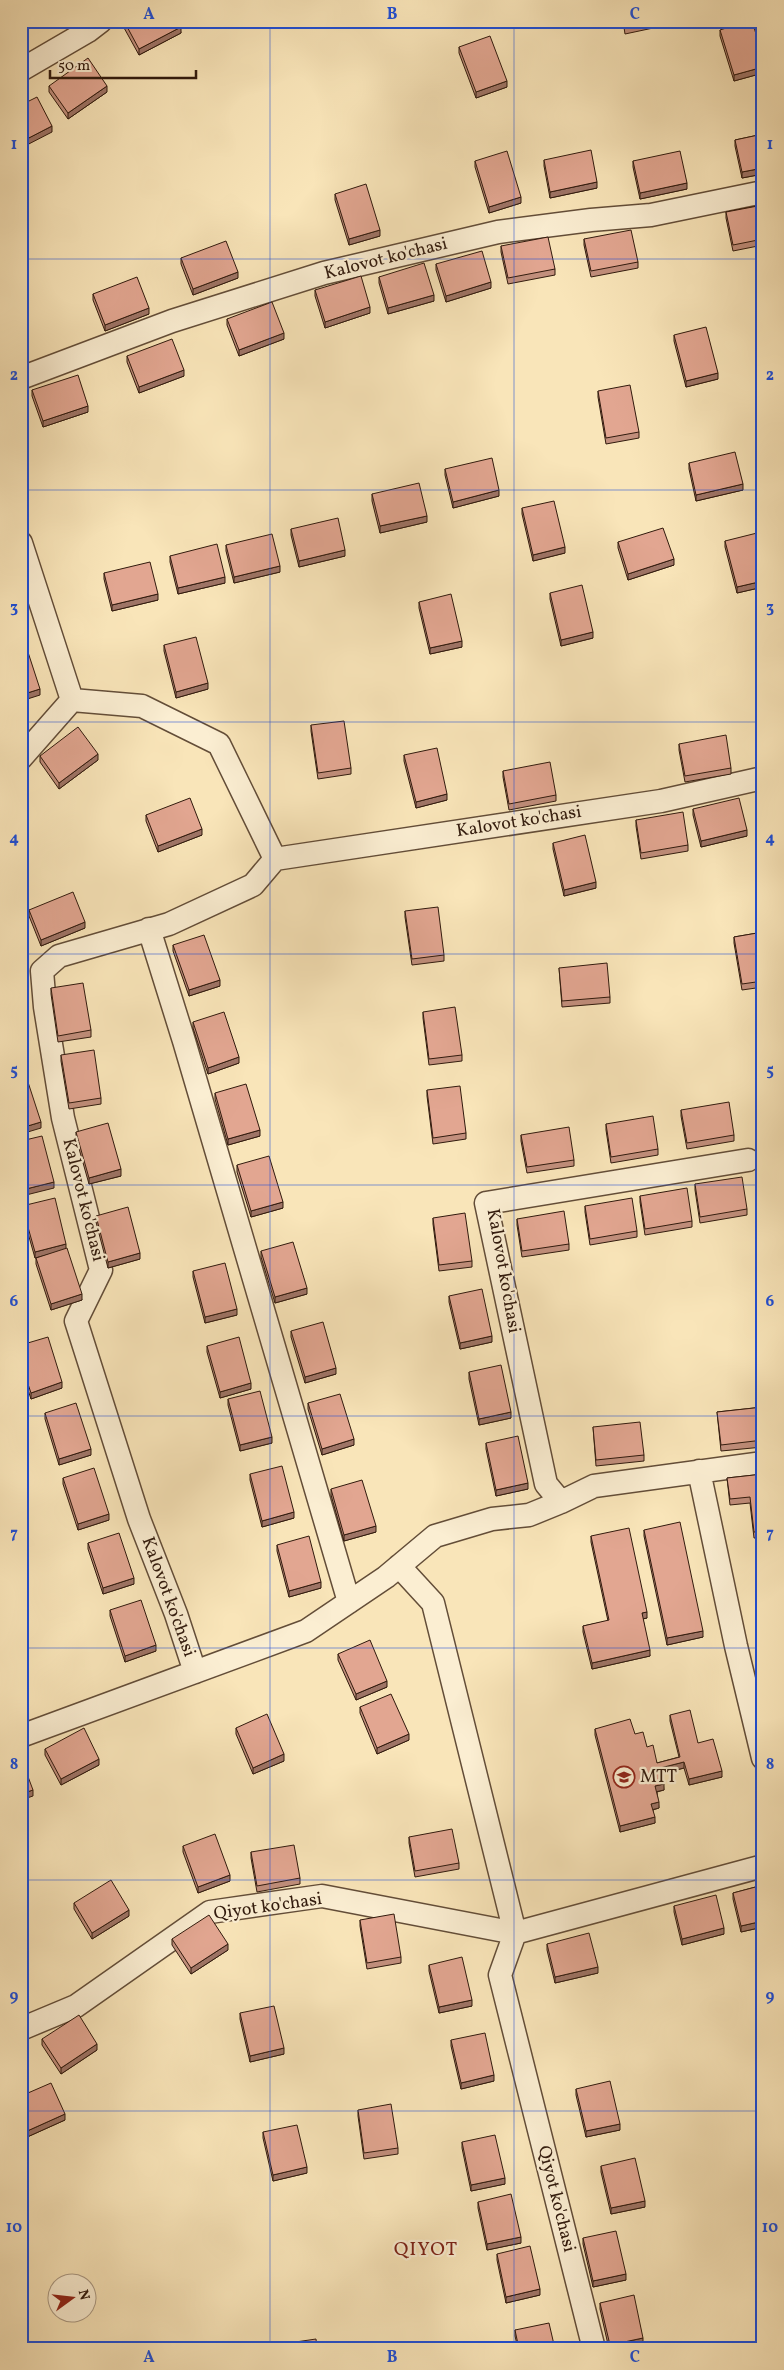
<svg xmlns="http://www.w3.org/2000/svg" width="784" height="2370" font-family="Vollkorn,serif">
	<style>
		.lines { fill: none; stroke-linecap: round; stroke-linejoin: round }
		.minor-casing { stroke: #634d38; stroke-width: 25 }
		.minor { stroke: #fbeed2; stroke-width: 22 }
		.wall { fill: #c28f7d; stroke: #311a0d }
		.shaded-wall { fill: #9e7466; stroke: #311a0d }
		.building { fill: #e2a691; stroke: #311a0d }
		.grid { fill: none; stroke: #1d4ed8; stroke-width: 1; stroke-opacity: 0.55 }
		.labels { text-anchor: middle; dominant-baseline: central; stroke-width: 4.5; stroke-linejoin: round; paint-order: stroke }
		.street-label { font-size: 18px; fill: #311a0d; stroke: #fbeed2 }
		.poi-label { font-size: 18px; fill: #311a0d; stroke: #fbeed2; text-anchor: start }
		.quarter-label { font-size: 20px; letter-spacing: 1px; fill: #7a1f14; stroke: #fbeed2 }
		.neatline { fill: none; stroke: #1d4ed8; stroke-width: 2 }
		.grid-label { font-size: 16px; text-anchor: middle; font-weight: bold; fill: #1d4ed8 }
	</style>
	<rect width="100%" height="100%" fill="#f9e5b9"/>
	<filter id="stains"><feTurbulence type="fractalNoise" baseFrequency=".004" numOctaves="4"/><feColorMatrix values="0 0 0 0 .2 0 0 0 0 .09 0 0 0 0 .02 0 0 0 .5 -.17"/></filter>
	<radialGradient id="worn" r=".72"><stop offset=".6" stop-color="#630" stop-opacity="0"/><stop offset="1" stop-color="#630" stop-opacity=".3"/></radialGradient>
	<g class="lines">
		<g class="minor-casing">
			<path id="minor" d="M21,70L88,31L101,21
				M21,378L172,321L324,273L498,232L591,220L651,215L763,192
				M21,543L72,700L142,706L219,744L275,859L661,801L763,778
				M21,758L72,700
				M149,929L184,1041L349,1602
				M699,1471L736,1646L763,1758
				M561,1502L546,1484L486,1203L748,1160
				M195,1672L176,1614L139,1519L76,1321L101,1270L63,1118L45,1007L42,971L59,956L169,924L253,885L275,859
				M21,1736L306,1631L386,1577L435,1536L492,1519L529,1515L561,1502L594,1486L763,1463
				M21,2029L76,2006L210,1912L322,1896L515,1933L433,1603L399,1566
				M594,2349L500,1975L515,1933L763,1866"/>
		</g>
		<use href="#minor" class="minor"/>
	</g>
	<path class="wall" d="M123,21H178L181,33L139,55L123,26Z
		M623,21H672V24L625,34Z
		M720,30L763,57V73L734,81L720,36Z
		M459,47L507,87L476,98L459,53Z
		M49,86L107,92L68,119L49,92Z
		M763,134V174L742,178L735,146V140Z
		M544,160L597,188L550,198L544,166Z
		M475,161L521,203L489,213L475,167Z
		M633,161L687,189L640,199L633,167Z
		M335,194L380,236L349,245L335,200Z
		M763,205V245L733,251L726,218V212Z
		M584,239L638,262V268L591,277L584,245Z
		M501,246L555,269V275L508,284L501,252Z
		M181,258L238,278L193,295L181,264Z
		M436,264L491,288L446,302L436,270Z
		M379,277L434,301L388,314L379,283Z
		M315,290L370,313L325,328L315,296Z
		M93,294L149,314L105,331L93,300Z
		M227,319L284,339L239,356L227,325Z
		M674,335L718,379L686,387L674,341Z
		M127,356L184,376L139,393L127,362Z
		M32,390L88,412L43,427L32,396Z
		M598,391L639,432V438L606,444L598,397Z
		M689,463L743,490L696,501L689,469Z
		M445,469L499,496L453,508L445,475Z
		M372,494L427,522L380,533L372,501Z
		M522,508L565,553L533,561L522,514Z
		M291,529L345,556L299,567L291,535Z
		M725,541L763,554V587L737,593L725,547Z
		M618,542L674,565L628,580L618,548Z
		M226,545L280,572L234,583L226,551Z
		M170,556L225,583L178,594L170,562Z
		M104,573L158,600L112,611L104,579Z
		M550,593L593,638L561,646L550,599Z
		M419,602L462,647L430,654L419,608Z
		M761,640H763V655L761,646Z
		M164,645L208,689L176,698L164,651Z
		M311,725L351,768V774L318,779L311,731Z
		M679,744L731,768V774L685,782L679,750Z
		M404,755L447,800L416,808L404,761Z
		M40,756L98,760L59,789L40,762Z
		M503,771L556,795V801L509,810L503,777Z
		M693,809L747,836L701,847L693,815Z
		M146,815L202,835L158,852L146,821Z
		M636,820L688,845V851L641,859L636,826Z
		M553,843L596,888L564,896L553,849Z
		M29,910L85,928L41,946L29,916Z
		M405,911L444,955V961L412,965L405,917Z
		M763,932V987L742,990L734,943V937Z
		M173,945L220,986L189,996L173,951Z
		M559,968L610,997V1003L562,1007Z
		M51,988L91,1030V1037L58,1042L51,994Z
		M423,1012L462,1055V1061L429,1065L423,1018Z
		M193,1022L239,1063L208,1074L193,1028Z
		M61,1055L101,1098V1104L69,1109L61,1061Z
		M427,1090L466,1133V1139L433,1144L427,1096Z
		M215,1093L260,1136L228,1145L215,1099Z
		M681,1110L734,1135V1141L687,1149L681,1116Z
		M606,1124L658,1149V1155L611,1163L606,1130Z
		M76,1132L121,1176L89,1184L76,1138Z
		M521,1135L574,1160V1166L527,1173L521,1141Z
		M237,1165L283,1208L251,1217L237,1172Z
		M695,1184L747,1209V1215L700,1223L695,1190Z
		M640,1196L692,1221V1227L645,1235L640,1202Z
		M22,1206L66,1249L82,1300L51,1310L36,1264V1258L48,1254L35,1258L22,1212Z
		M585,1206L637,1231V1237L590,1245L585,1212Z
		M96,1216L140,1259L108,1268L96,1222Z
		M433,1218L472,1261V1267L439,1271L433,1224Z
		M517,1219L569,1244V1250L522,1257L517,1225Z
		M261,1251L307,1294L275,1303L261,1257Z
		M193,1271L237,1315L205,1323L193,1277Z
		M449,1296L492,1342L460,1349L449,1302Z
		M291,1331L336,1374L305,1383L291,1337Z
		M21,1345L62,1388L31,1399L21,1369Z
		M207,1346L251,1389L220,1398L207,1352Z
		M469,1372L511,1418L479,1425L469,1379Z
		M228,1399L272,1443L240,1451L228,1405Z
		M308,1403L354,1445L322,1455L308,1409Z
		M763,1407V1447L721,1451L717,1412Z
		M45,1413L91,1455L59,1465L45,1419Z
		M593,1427L644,1455V1461L596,1466Z
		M486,1443L528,1489L496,1496L486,1449Z
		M250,1474L294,1518L262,1527L250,1480Z
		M763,1474V1538H754L750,1503L730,1505L727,1478Z
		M63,1478L109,1520L78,1530L63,1484Z
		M331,1489L376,1532L344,1541L331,1495Z
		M644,1530L703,1637L667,1645L644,1536Z
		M591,1536L647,1618L643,1619L650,1656L592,1669L583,1632V1626L608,1621L591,1542Z
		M88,1543L134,1584L103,1594L88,1549Z
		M763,1543V1576L758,1550V1544Z
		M277,1545L321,1588L289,1597L277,1551Z
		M110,1610L156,1651L125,1662L110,1616Z
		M338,1654L387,1687L356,1700L338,1660Z
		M360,1707L409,1740L377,1754L360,1713Z
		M670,1715L698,1743L722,1777L689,1785L684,1768L662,1774L664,1790L657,1792L659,1808L653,1810L655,1823L620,1832L595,1735V1729L635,1734L647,1747L657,1763L679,1757L670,1721Z
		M236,1728L284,1761L253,1774L236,1734Z
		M45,1749L99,1765L61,1785L45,1755Z
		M409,1837L459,1863V1869L415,1877L409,1843Z
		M183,1846L230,1881L198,1893L183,1852Z
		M251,1852L300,1878V1884L257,1892L251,1858Z
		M763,1885V1927L741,1932L733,1899V1893Z
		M74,1903L129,1916L92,1939L74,1909Z
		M674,1906L724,1934L682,1945L674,1912Z
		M360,1920L401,1957V1963L367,1969L360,1926Z
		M172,1939L228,1950L191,1974L172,1945Z
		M547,1944L598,1973L555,1983L547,1950Z
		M429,1965L472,2006L439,2013L429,1971Z
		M240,2013L284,2054L250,2062L240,2019Z
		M42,2039L97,2050L61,2074L42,2045Z
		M451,2040L494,2081L461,2089L451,2046Z
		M576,2089L620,2130L586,2137L576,2095Z
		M21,2096L65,2120L25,2138L21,2130Z
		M358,2110L398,2148V2154L364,2159L358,2116Z
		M263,2132L307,2173L273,2181L263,2138Z
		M462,2142L505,2184L471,2191L462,2148Z
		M601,2166L645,2207L611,2214L601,2172Z
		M478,2202L521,2243L487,2250L478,2208Z
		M583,2238L626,2280L593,2287L583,2244Z
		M497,2254L540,2295L506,2303L497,2260Z
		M600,2303L643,2344L622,2349H609L600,2309Z
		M515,2330L555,2349H518L515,2336Z"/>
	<path class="shaded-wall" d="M181,27V33L139,55V49Z
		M763,67V73L734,81V75Z
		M507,81V87L476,98V92Z
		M107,86V92L68,119V113Z
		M52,126V132L21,148V142Z
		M763,168V174L742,178V172Z
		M597,182V188L550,198V192Z
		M687,183V189L640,199V193Z
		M521,197V203L489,213V207Z
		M380,230V236L349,245V239Z
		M238,272V278L193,295V289Z
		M491,282V288L446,302V296Z
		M434,295V301L388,314V308Z
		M370,307V313L325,328V322Z
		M149,308V314L105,331V325Z
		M284,333V339L239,356V350Z
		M184,370V376L139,393V387Z
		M718,373V379L686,387V381Z
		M88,406V412L43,427V421Z
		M743,484V490L696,501V495Z
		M499,490V496L453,508V502Z
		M427,516V522L380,533V526Z
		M565,547V553L533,561V555Z
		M345,550V556L299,567V561Z
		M674,559V565L628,580V574Z
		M280,566V572L234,583V577Z
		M225,577V583L178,594V588Z
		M763,581V587L737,593V587Z
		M158,594V600L112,611V605Z
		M24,620V626L21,627V621Z
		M593,632V638L561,646V640Z
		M462,641V647L430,654V648Z
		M208,683V689L176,698V692Z
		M40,689V695L21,701V695Z
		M98,754V760L59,789V783Z
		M447,794V800L416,808V802Z
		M202,829V835L158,852V846Z
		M747,830V836L701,847V841Z
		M596,882V888L564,896V890Z
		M85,922V928L41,946V940Z
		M220,980V986L189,996V990Z
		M239,1057V1063L208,1074V1068Z
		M26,1073V1079L21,1080V1074Z
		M41,1122V1128L21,1134V1128Z
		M260,1130V1136L228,1145V1139Z
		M121,1169V1176L89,1184V1178Z
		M54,1182V1188L22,1196V1190Z
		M283,1202V1208L251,1217V1211Z
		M66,1244V1250L35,1258V1252Z
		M140,1253V1259L108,1268V1262Z
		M307,1288V1294L275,1303V1297Z
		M82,1294V1300L51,1310V1304Z
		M237,1309V1315L205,1323V1317Z
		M492,1336V1342L460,1349V1343Z
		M336,1368V1374L305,1383V1377Z
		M62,1382V1388L31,1399V1393Z
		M251,1383V1389L220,1398V1392Z
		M511,1412V1418L479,1425V1419Z
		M272,1437V1443L240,1451V1445Z
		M354,1439V1445L322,1455V1449Z
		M91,1449V1455L59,1465V1459Z
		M528,1483V1489L496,1496V1490Z
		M294,1512V1518L262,1527V1521Z
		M109,1514V1520L78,1530V1524Z
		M376,1526V1532L344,1541V1535Z
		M134,1578V1584L103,1594V1588Z
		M321,1582V1588L289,1597V1591Z
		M647,1612V1618L642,1619V1613Z
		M703,1631V1637L667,1645V1638Z
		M156,1645V1651L125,1662V1656Z
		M650,1650V1656L592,1669V1663Z
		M387,1681V1687L356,1700V1694Z
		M409,1734V1740L377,1754V1748Z
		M284,1754V1761L253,1774V1768Z
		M99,1759V1765L61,1785V1779Z
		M684,1762V1768L660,1774V1768Z
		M722,1771V1777L689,1785V1779Z
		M664,1784V1790L655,1792V1786Z
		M33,1790V1796L21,1800V1794Z
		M659,1802V1808L651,1810V1804Z
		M655,1817V1823L620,1832V1826Z
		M230,1875V1881L198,1893V1887Z
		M129,1910V1916L92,1939V1933Z
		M763,1921V1927L741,1932V1926Z
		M724,1928V1934L682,1945V1939Z
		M228,1944V1950L191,1974V1968Z
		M598,1967V1973L555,1983V1977Z
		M472,2000V2006L439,2013V2007Z
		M97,2044V2050L61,2074V2068Z
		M284,2048V2054L250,2062V2056Z
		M494,2075V2081L461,2089V2083Z
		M65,2114V2120L25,2138V2132Z
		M620,2124V2130L586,2137V2131Z
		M307,2167V2173L273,2181V2175Z
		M505,2178V2184L471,2191V2185Z
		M645,2201V2207L611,2214V2208Z
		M521,2237V2243L487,2250V2244Z
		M626,2274V2280L593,2287V2281Z
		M540,2289V2295L506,2303V2297Z
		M643,2338V2344L622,2349H610V2345Z"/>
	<path class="building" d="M124,21H178L181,27L139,49Z
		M624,21H657L625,28Z
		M748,21H752L763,57V67L734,75L720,30Z
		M490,36L507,81L476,92L459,47Z
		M88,58L107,86L68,113L49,86Z
		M37,97L52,126L21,142V105Z
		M763,134V168L742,172L735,140Z
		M591,150L597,182L550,192L544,160Z
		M507,151L521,197L489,207L475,161Z
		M680,151L687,183L640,193L633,161Z
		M366,184L380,230L349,239L335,194Z
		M763,205V239L733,245L726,212Z
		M631,230L638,262L591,271L584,239Z
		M548,237L555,269L508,278L501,246Z
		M226,241L238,272L193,289L181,258Z
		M482,251L491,282L446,296L436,264Z
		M424,263L434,295L388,308L379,277Z
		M361,276L370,307L325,322L315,290Z
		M137,277L149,308L105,325L93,294Z
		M272,302L284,333L239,350L227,319Z
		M706,327L718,373L686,381L674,335Z
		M172,339L184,370L139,387L127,356Z
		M78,375L88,406L43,421L32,390Z
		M630,385L639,432L606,438L598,391Z
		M735,452L743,484L696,495L689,463Z
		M492,458L499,490L453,502L445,469Z
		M419,483L427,516L380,526L372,494Z
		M554,501L565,547L533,555L522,508Z
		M338,518L345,550L299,561L291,529Z
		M663,528L674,559L628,574L618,542Z
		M757,533L763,554V581L737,587L725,541Z
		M272,534L280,566L234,577L226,545Z
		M217,544L225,577L178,588L170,556Z
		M150,562L158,594L112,605L104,573Z
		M582,585L593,632L561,640L550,593Z
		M451,594L462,641L430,648L419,602Z
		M21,612L24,620L21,621Z
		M196,637L208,683L176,692L164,645Z
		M761,640H763V649Z
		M25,643L40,689L21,695V645Z
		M344,721L351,768L318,773L311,725Z
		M78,727L98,754L59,783L40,756Z
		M726,735L731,768L685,776L679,744Z
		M437,748L447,794L416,802L404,755Z
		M550,762L556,795L509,804L503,771Z
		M190,798L202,829L158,846L146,815Z
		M739,798L747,830L701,841L693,809Z
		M683,812L688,845L641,853L636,820Z
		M585,835L596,882L564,890L553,843Z
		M73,892L85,922L41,940L29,910Z
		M438,907L444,955L412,959L405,911Z
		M763,932V981L742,984L734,937Z
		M204,935L220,980L189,990L173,945Z
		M607,963L610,997L562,1001L559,968Z
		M83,983L91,1030L58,1036L51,988Z
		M455,1007L462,1055L429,1059L423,1012Z
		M224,1012L239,1057L208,1068L193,1022Z
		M94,1050L101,1098L69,1103L61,1055Z
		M21,1058L26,1073L21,1074Z
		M26,1076L41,1122L21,1128V1078Z
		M246,1084L260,1130L228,1139L215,1093Z
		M460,1086L466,1133L433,1138L427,1090Z
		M729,1102L734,1135L687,1143L681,1110Z
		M653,1116L658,1149L611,1157L606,1124Z
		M108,1123L121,1169L89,1178L76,1132Z
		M569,1127L574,1160L527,1167L521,1135Z
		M42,1136L54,1182L22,1190L21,1141Z
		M269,1156L283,1202L251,1211L237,1165Z
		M742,1177L747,1209L700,1217L695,1184Z
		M687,1188L692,1221L645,1229L640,1196Z
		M55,1198L66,1244L35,1252L22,1206Z
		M632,1198L637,1231L590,1239L585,1206Z
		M128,1207L140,1253L108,1262L96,1216Z
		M564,1211L569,1244L522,1251L517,1219Z
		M465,1213L472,1261L439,1265L433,1218Z
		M293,1242L307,1288L275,1297L261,1251Z
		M67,1248L82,1294L51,1304L36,1258Z
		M225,1263L237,1309L205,1317L193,1271Z
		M482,1289L492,1336L460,1343L449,1296Z
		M323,1322L336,1368L305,1377L291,1331Z
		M48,1337L62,1382L31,1393L21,1363V1345Z
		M239,1337L251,1383L220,1392L207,1346Z
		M501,1365L511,1412L479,1419L469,1372Z
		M260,1391L272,1437L240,1445L228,1399Z
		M340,1394L354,1439L322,1449L308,1403Z
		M76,1403L91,1449L59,1459L45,1413Z
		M763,1407V1440L721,1445L717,1412Z
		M640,1422L644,1455L596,1460L593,1427Z
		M518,1436L528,1483L496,1490L486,1443Z
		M282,1466L294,1512L262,1521L250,1474Z
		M94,1468L109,1514L78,1524L63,1478Z
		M763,1474V1532H754L750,1497L730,1499L727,1478Z
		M362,1480L376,1526L344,1535L331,1489Z
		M680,1522L703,1631L667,1638L644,1530Z
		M629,1528L647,1612L642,1613L650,1650L592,1663L583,1626L609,1620L591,1536Z
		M119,1533L134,1578L103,1588L88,1543Z
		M309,1536L321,1582L289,1591L277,1545Z
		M763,1543V1570L758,1544Z
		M141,1600L156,1645L125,1656L110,1610Z
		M370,1640L387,1681L356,1694L338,1654Z
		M391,1694L409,1734L377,1748L360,1707Z
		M690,1710L698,1743L713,1739L722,1771L689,1779L684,1762L660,1768L664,1784L655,1786L659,1802L651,1804L655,1817L620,1826L595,1729L630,1719L635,1734L643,1732L647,1747L653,1745L657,1763L680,1757L670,1715Z
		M267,1714L284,1754L253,1768L236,1728Z
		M84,1728L99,1759L61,1779L45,1749Z
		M21,1758L33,1790L21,1794Z
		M452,1829L459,1863L415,1871L409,1837Z
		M215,1834L230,1875L198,1887L183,1846Z
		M294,1845L300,1878L257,1886L251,1852Z
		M111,1880L129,1910L92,1933L74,1903Z
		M763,1885V1921L741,1926L733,1893Z
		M716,1895L724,1928L682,1939L674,1906Z
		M394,1914L401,1957L367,1963L360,1920Z
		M209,1915L228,1944L191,1968L172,1939Z
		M589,1933L598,1967L555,1977L547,1944Z
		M462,1957L472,2000L439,2007L429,1965Z
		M274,2006L284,2048L250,2056L240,2013Z
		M79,2015L97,2044L61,2068L42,2039Z
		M485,2033L494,2075L461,2083L451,2040Z
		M610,2081L620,2124L586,2131L576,2089Z
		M51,2083L65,2114L25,2132L21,2124V2096Z
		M391,2104L398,2148L364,2153L358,2110Z
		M297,2125L307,2167L273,2175L263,2132Z
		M495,2135L505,2178L471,2185L462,2142Z
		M635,2158L645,2201L611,2208L601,2166Z
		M511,2194L521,2237L487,2244L478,2202Z
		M616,2231L626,2274L593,2281L583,2238Z
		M530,2246L540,2289L506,2297L497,2254Z
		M634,2295L643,2338L610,2345L600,2303Z
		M549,2323L555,2349H519L515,2330Z
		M316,2339L317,2349H283L282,2344Z"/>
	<path class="grid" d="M270,21V2349M514,21V2349M21,259H763M21,490H763M21,722H763M21,954H763M21,1185H763M21,1416H763M21,1648H763M21,1880H763M21,2111H763"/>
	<defs>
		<g id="school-ring" transform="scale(1.125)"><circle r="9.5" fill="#fbeed2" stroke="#8f2418" stroke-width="1.5"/><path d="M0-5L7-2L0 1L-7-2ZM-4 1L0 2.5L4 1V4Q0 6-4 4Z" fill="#8f2418"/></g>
	</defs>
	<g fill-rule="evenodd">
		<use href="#school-ring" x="624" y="1777"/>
	</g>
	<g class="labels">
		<g class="street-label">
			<text transform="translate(386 259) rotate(-14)">Kalovot ko'chasi</text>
			<text transform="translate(519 822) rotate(-9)">Kalovot ko'chasi</text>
			<text transform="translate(83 1200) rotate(76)">Kalovot ko'chasi</text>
			<text transform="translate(503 1271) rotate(80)">Kalovot ko'chasi</text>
			<text transform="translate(168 1597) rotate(70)">Kalovot ko'chasi</text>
			<text transform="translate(268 1907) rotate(-8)">Qiyot ko'chasi</text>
			<text transform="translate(556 2199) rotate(76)">Qiyot ko'chasi</text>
		</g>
		<g class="poi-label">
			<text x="640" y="1777">MTT</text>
		</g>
		<g class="quarter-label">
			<text x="426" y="2250">QIYOT</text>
		</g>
	</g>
	<rect width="784" height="2370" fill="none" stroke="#f9e5b9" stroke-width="55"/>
	<g transform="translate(72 2298) rotate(75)"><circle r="24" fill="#fbeed2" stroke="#aa9983"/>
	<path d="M0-4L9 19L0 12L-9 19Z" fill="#8f2418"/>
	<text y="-8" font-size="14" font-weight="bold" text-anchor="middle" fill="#311a0d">N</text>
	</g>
	<path d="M50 70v8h146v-8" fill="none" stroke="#311a0d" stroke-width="2.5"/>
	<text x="58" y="70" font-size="15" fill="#311a0d" stroke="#fbeed2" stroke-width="4" paint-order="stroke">50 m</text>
	<rect x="28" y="28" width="728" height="2314" class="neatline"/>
	<g class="grid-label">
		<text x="149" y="19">A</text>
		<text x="392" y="19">B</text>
		<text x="635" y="19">C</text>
		<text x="14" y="149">1</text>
		<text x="770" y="149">1</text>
		<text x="14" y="380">2</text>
		<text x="770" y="380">2</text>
		<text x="14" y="612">3</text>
		<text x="770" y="612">3</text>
		<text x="14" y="843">4</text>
		<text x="770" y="843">4</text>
		<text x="14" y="1075">5</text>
		<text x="770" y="1075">5</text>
		<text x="14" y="1306">6</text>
		<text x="770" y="1306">6</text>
		<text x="14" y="1538">7</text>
		<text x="770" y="1538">7</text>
		<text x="14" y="1769">8</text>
		<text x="770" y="1769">8</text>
		<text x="14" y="2001">9</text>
		<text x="770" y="2001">9</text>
		<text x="14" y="2232">10</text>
		<text x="770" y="2232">10</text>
		<text x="149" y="2362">A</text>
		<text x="392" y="2362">B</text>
		<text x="635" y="2362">C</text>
	</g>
	<rect width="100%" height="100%" filter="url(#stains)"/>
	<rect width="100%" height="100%" fill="url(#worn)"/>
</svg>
